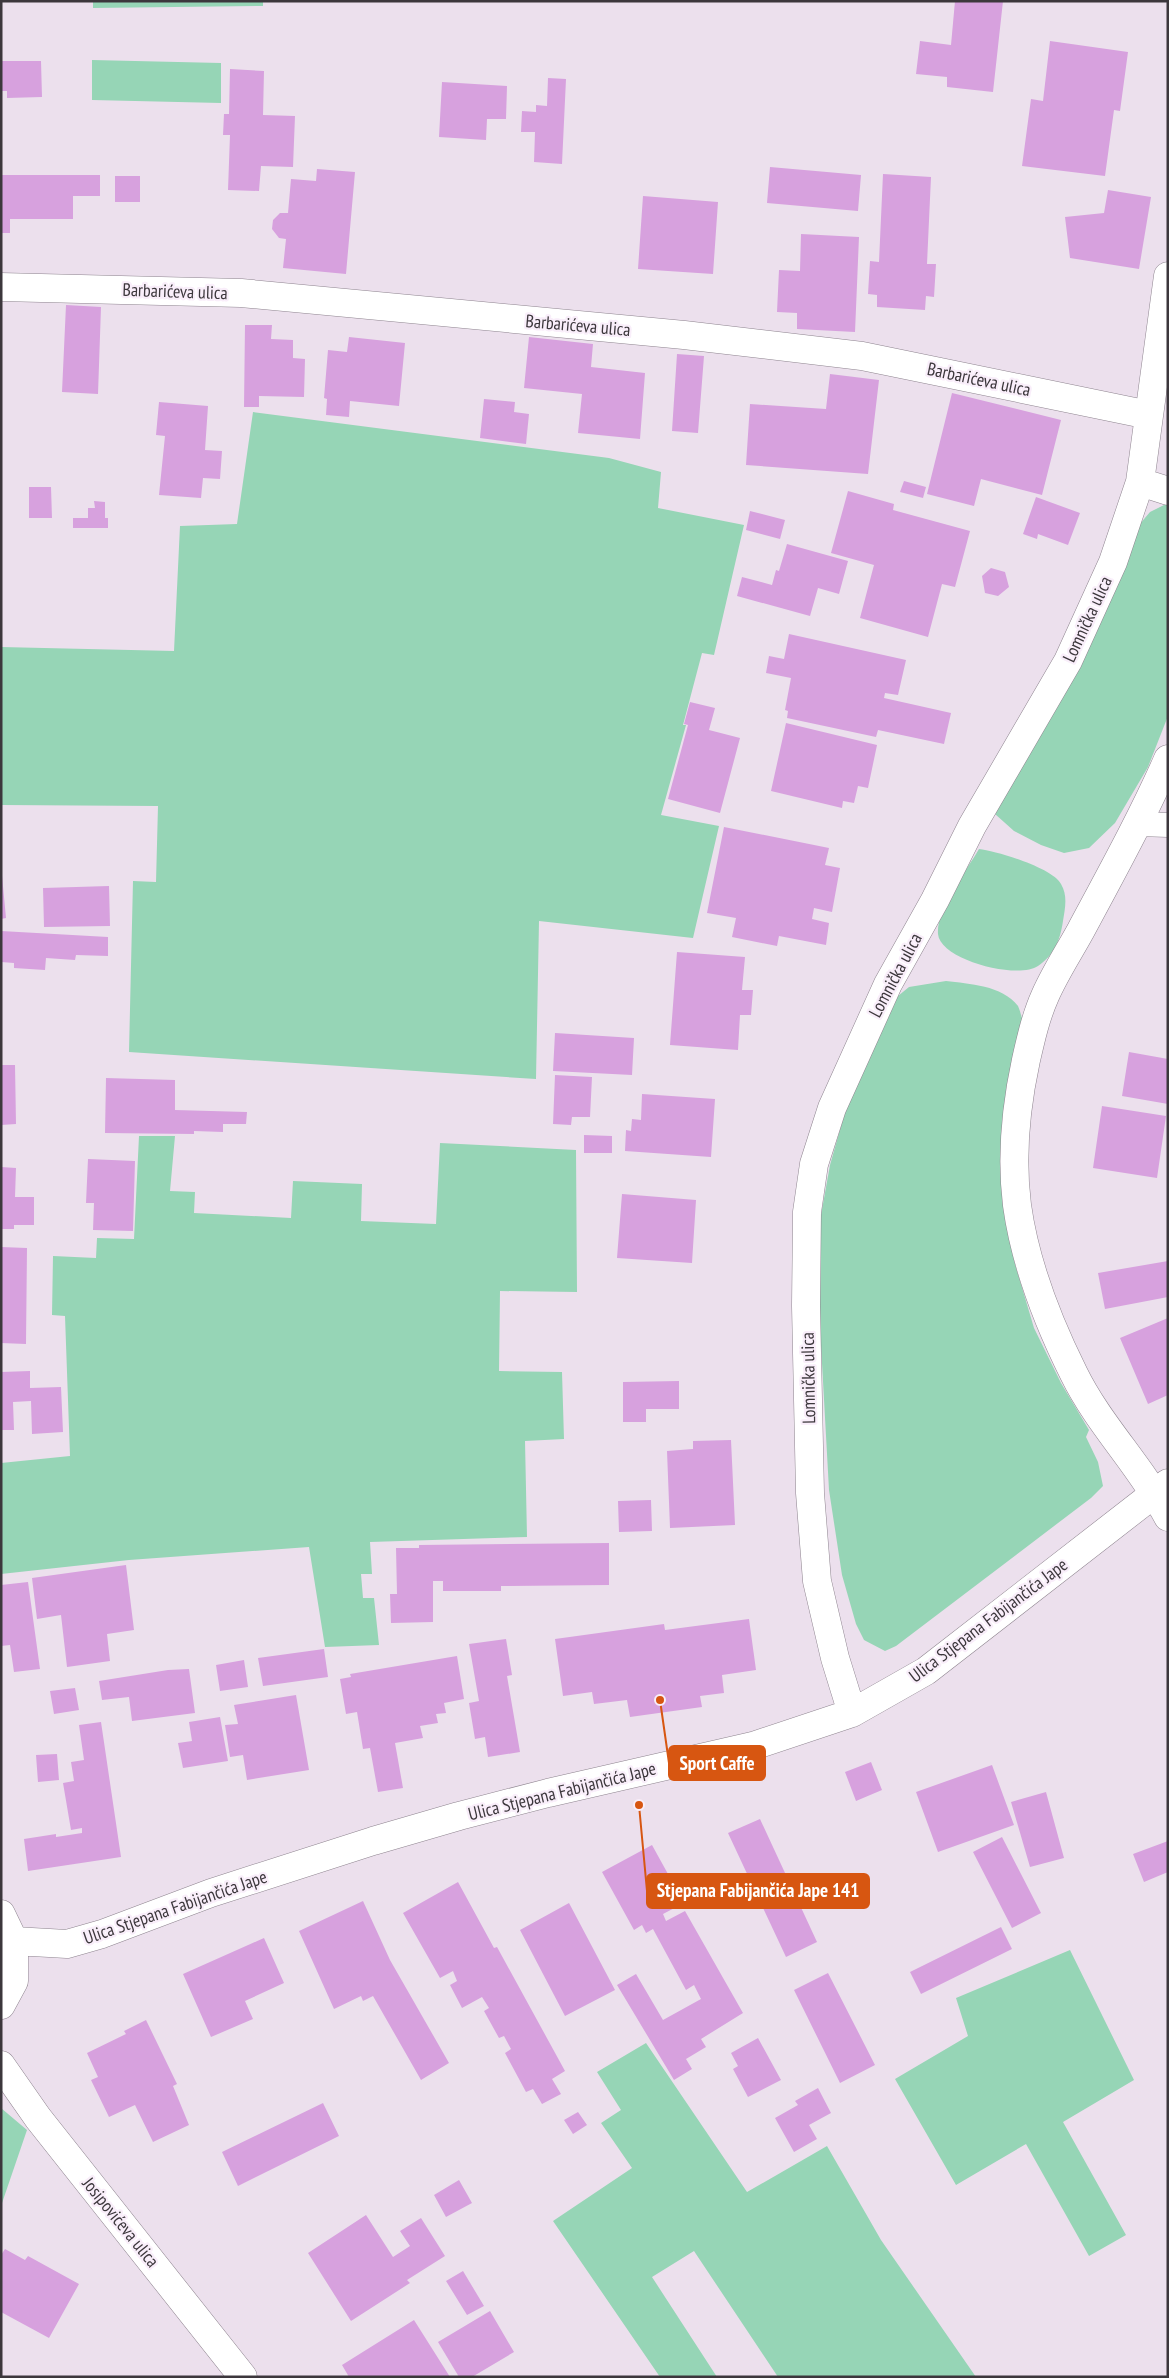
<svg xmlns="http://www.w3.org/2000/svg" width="1169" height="2378" font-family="'PT Sans Narrow',sans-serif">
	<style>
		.green { fill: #96d5b6 }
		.building { fill: #d7a1de }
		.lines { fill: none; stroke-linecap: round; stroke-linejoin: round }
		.lane-casing { stroke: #8e848f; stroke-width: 25 }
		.street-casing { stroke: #8e848f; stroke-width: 29 }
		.lane { stroke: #fff; stroke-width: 24 }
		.street { stroke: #fff; stroke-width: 28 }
		.labels { text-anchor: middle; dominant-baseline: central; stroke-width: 4.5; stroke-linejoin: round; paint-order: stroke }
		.street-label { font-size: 18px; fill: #3c373c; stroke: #f9eefa }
		.leader { fill: none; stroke: #d75611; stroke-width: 2 }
		.callout-dot { fill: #d75611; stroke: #f9eefa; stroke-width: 2 }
		.callout { fill: #d75611; stroke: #d75611; stroke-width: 2 }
		.callout-label { font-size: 19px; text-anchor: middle; font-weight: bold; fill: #fff }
	</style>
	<rect width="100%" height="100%" fill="#ece0ed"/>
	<path class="green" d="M93,1H263V6L93,8Z
		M92,60L221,63V103L92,100Z
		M253,412L609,458L661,472L658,508L744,525L714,655L702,653L683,725H686L661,815L719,826L693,938L539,921L536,1079L129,1052L133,881L156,882L158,806L1,805V647L174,651L180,526L237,524Z
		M1168,503V716L1148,767L1115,823L1089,848L1064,853L1041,845L1014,831L995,814L1053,709L1139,525L1150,512Z
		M979,849C997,851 1053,868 1061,884C1068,896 1065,908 1063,921C1060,941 1054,955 1038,966C1018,980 940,960 938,934C936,910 967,870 979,849Z
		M946,981C969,984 1002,985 1018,1006C1020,1010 1021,1016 1023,1021L1003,1203L1015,1264L1034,1328L1061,1383L1089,1430L1086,1437L1098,1462L1103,1486L1091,1498L896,1646L885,1651L864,1640L856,1624L842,1575L829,1490L819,1309L821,1215L830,1165L845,1112L898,996L909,987Z
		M139,1136H175L170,1191L195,1192L194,1213L291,1218L293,1181L362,1184L361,1221L436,1224L440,1143L576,1150L577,1292L500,1291L499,1371L562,1372L564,1439L525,1441L527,1537L370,1542L372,1574H361L363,1598H374L379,1645L325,1647L309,1547L129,1560L1,1574V1463L70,1456L65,1316L52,1315L53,1256L96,1258L97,1238L134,1239Z
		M1070,1950L1134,2080L1063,2122L1126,2235L1089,2256L1026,2144L956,2185L895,2079L968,2036L956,1998Z
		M646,2043L747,2192L827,2146L881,2240L976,2377H778L694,2251L652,2277L717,2377H660L553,2221L632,2168L601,2123L621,2110L597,2072Z
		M1,2108L27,2130L1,2206Z"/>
	<path class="building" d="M955,1H1003L993,92L947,87V77L916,74L920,41L951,45Z
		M1050,41L1128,52L1120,111L1114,110L1105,176L1022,166L1031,99L1043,101Z
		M1,61H41L42,97L7,98V91H1Z
		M230,69L264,71L263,115L295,116L293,167L261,166L259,191L228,190L230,135H223L224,114H229Z
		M548,78L566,79L562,164L534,162L535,132H521L522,111L536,112V105L547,106Z
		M442,82L507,86L506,119H487L486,140L439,137Z
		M770,167L861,175L858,211L767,203Z
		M317,169L355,172L346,274L283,268L286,239L279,238L272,229L273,220L280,213H288L291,179L316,181Z
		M883,174L931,177L927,264H936L934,297L926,296L925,310L877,307V295L868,294L870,261L879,262Z
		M1,175H100V196H73V219H10V233H1Z
		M115,176H140V202H115Z
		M1108,190L1151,197L1139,269L1070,258L1065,217L1104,213Z
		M643,196L718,202L713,274L638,269Z
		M801,234L859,237L855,332L797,329V313L777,312L779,270L800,271Z
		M66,305L101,307L98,394L62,392Z
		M245,325H272L271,339L293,340V358L305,359L304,397L259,396V407H244Z
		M349,337L405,343L399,406L350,401L349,417L326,415L327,399L324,398L328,350L347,352Z
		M529,337L593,344L591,367L645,373L640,439L578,433L582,394L524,388Z
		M677,354L704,356L698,433L672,431Z
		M830,374L879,380L868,474L746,465L750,404L826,409Z
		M952,393L1061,420L1042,495L981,479L974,506L927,494Z
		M484,399L515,402L514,412L529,414L526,444L480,438Z
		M159,402L208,406L205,450L222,451L220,479L203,478L201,498L159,495L165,436L156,435Z
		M904,481L926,487L923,498L900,492Z
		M29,487H51L52,518H29Z
		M848,491L894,504L893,510L970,531L955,587L942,584L928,637L860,618L874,565L831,553Z
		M1036,497L1080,513L1068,545L1038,534L1037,539L1023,534Z
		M94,501L105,502V518H108V528H73V518H88V508H95Z
		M750,511L785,520L780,539L746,530Z
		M787,544L848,561L839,594L818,588L810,616L737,596L742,577L772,585L776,570L779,571Z
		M991,568L1005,572L1009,587L998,596L985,593L982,576Z
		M789,634L906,660L898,695L885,693L884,698L951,713L944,744L878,730L876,737L787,718L788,711L785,710L791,678L766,673L769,656L784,659Z
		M690,702L715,708L709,730L740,738L720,813L668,799L688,725L684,724Z
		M786,723L877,745L868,788L858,786L854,803L843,801L842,808L771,791Z
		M724,827L829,848L825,865L840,868L832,912L814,908L812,919L829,923L826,945L779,936L777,946L732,937L736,918L707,913Z
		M1,865L6,918L1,919Z
		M109,886L110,926L44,927L43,888Z
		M1,931L108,937V956L76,955L75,960L46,958L45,970L14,968V963L1,962Z
		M677,952L745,957L742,990H753L751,1015H740L738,1050L670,1045Z
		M555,1033L634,1038L632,1075L553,1071Z
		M1129,1052L1168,1059V1104L1122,1096Z
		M1,1065H15L16,1124L1,1125Z
		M555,1075L592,1077L590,1117H572L571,1125L553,1124Z
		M106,1078L175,1080V1110L247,1112L246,1124H223V1132L194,1131V1134L105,1133Z
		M642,1094L715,1099L711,1157L625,1151L626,1130L631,1131L632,1119L641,1120Z
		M1102,1106L1166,1116L1157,1178L1093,1168Z
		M584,1135L612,1136V1153H584Z
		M88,1159L135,1161L133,1231L93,1230L94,1203H86Z
		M1,1167L16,1168L15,1197H34V1225H14V1229H1Z
		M622,1194L696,1200L692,1263L617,1258Z
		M1,1247L27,1248L26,1344L1,1343Z
		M1168,1261V1297L1105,1309L1098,1273Z
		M1168,1318V1395L1148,1404L1120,1338Z
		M30,1371V1388L61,1387L63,1432L32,1434L31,1401L13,1402L14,1430H1V1372Z
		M679,1381V1409H646V1422H623V1382Z
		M731,1440L735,1525L670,1528L667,1451L693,1449V1441Z
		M651,1500L652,1531L619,1532L618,1501Z
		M609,1543V1585L501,1586V1591H443V1581H433V1622L391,1623L390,1594H397L396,1548H419V1545Z
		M126,1565L134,1630L107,1634L110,1661L67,1667L61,1615L37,1619L32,1578Z
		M28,1582L40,1669L14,1672L10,1645L1,1646V1585Z
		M749,1619L756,1670L722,1675L724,1693L700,1696L702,1707L630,1717L627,1700L594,1704L592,1692L563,1696L555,1639L664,1624L665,1630Z
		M506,1639L512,1675L507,1676L520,1752L488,1757L485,1737L475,1739L469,1703L479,1701L469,1644Z
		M324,1649L328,1677L263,1686L258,1658Z
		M457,1656L464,1699L444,1703L446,1713L436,1714L438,1723L420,1726L423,1738L395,1743L403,1788L378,1792L370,1748L363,1749L357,1712L346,1714L340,1679L351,1677L350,1674Z
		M244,1660L248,1687L220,1691L216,1665Z
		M189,1669L195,1713L132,1721L129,1697L102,1700L99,1681L168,1670Z
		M75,1688L79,1710L54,1714L50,1691Z
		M296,1695L309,1770L247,1780L243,1755L230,1757L225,1725L238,1724L234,1705Z
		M220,1717L228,1761L183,1768L178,1743L192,1741L189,1722Z
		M101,1722L121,1857L28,1871L24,1839L56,1834V1837L82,1833V1828L71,1830L63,1783L74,1781L71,1762L84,1760L79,1725Z
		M57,1754L59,1780L38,1782L36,1755Z
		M871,1762L882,1790L856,1801L845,1772Z
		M992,1765L1014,1825L938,1852L916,1792Z
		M1046,1792L1064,1858L1030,1867L1011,1802Z
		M760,1819L817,1942L786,1957L728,1833Z
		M1002,1837L1041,1913L1012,1928L973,1852Z
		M1168,1841V1872L1144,1882L1133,1854Z
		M652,1845L684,1903L663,1914L666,1921L685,1911L743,2013L701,2039L706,2047L686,2059L692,2069L674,2080L617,1985L636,1974L663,2020L701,1999L694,1985L686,1990L653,1929L646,1933L642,1925L634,1930L602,1872Z
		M458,1882L494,1948L497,1947L565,2071L552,2079L561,2094L542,2104L533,2089L526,2092L505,2053L511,2049L504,2036L499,2038L484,2011L489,2008L482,1997L462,2008L450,1985L457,1981L453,1971L440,1978L403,1913Z
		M363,1901L390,1960L449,2063L421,2080L373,1996L363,2001L361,1996L334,2009L299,1931Z
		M569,1903L615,1990L565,2016L520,1930Z
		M1001,1927L1012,1949L921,1994L910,1972Z
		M264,1938L284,1983L245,2001L253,2019L211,2037L183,1974Z
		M828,1973L875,2065L840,2083L794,1990Z
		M146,2020L177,2084L173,2086L189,2125L153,2142L135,2105L109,2117L91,2080L98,2077L87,2053L126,2034L124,2031Z
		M758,2038L781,2080L748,2097L733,2069L738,2066L731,2053Z
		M818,2088L831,2113L809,2125L817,2139L794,2152L775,2118L798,2105L795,2101Z
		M323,2103L339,2136L238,2186L222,2152Z
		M578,2112L587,2125L573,2134L564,2120Z
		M459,2180L472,2203L446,2217L434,2195Z
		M366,2215L393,2257L410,2246L400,2231L421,2218L445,2256L407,2280L410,2283L351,2321L308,2253Z
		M5,2249L25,2260L28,2256L79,2284L49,2338L1,2312V2255Z
		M463,2271L484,2306L467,2315L446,2281Z
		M490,2311L514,2352L472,2377H459L438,2342Z
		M414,2320L450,2377H349L342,2365Z"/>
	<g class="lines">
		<g class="lane-casing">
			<path id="lane" d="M1138,824L1168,825"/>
		</g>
		<g class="street-casing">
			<path id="street" d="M1,287L241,293L684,335L862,356L1149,415
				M1140,482L1168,491
				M1168,759C1142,818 1111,874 1081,930C1069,952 1055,973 1045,996C1036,1016 1031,1038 1026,1060C1016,1106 1011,1157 1017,1205C1025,1263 1048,1322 1074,1374C1099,1425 1141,1466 1168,1517
				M852,1713L835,1658L817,1581L810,1493L806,1306L807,1212L814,1164L832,1108L888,984L935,900L972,826L1068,661L1113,562L1140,482L1168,276
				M1,1914L14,1941V1981L1,2005
				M14,1941L67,1944L102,1934L211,1893L373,1841L459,1816L548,1793L753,1746L852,1713L926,1671L1168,1483
				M1,2065L38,2118L243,2377"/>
		</g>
		<use href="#lane" class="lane"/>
		<use href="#street" class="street"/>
	</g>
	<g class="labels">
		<g class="street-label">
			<text transform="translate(175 291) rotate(2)">Barbarićeva ulica</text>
			<text transform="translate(578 325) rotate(5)">Barbarićeva ulica</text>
			<text transform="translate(979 379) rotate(12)">Barbarićeva ulica</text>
			<text transform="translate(1087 619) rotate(-65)">Lomnička ulica</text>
			<text transform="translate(895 975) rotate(-62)">Lomnička ulica</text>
			<text transform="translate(808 1378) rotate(-91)">Lomnička ulica</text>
			<text transform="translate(988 1620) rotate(-37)">Ulica Stjepana Fabijančića Jape</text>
			<text transform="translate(562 1791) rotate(-14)">Ulica Stjepana Fabijančića Jape</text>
			<text transform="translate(175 1907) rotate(-19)">Ulica Stjepana Fabijančića Jape</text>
			<text transform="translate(121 2222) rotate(51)">Josipovićeva ulica</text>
		</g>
	</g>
	<path class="leader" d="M660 1700L669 1763M639 1805L647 1891"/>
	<g class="callout-dot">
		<circle cx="660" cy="1700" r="5"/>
		<circle cx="639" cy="1805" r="5"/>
	</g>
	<g class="callout">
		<rect x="669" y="1746" width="96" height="34" rx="5"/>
		<rect x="647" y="1874" width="222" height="34" rx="5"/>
	</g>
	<g class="callout-label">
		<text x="717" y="1770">Sport Caffe</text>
		<text x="758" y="1897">Stjepana Fabijančića Jape 141</text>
	</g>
	<rect width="1169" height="2378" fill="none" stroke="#3c373c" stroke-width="5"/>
</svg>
